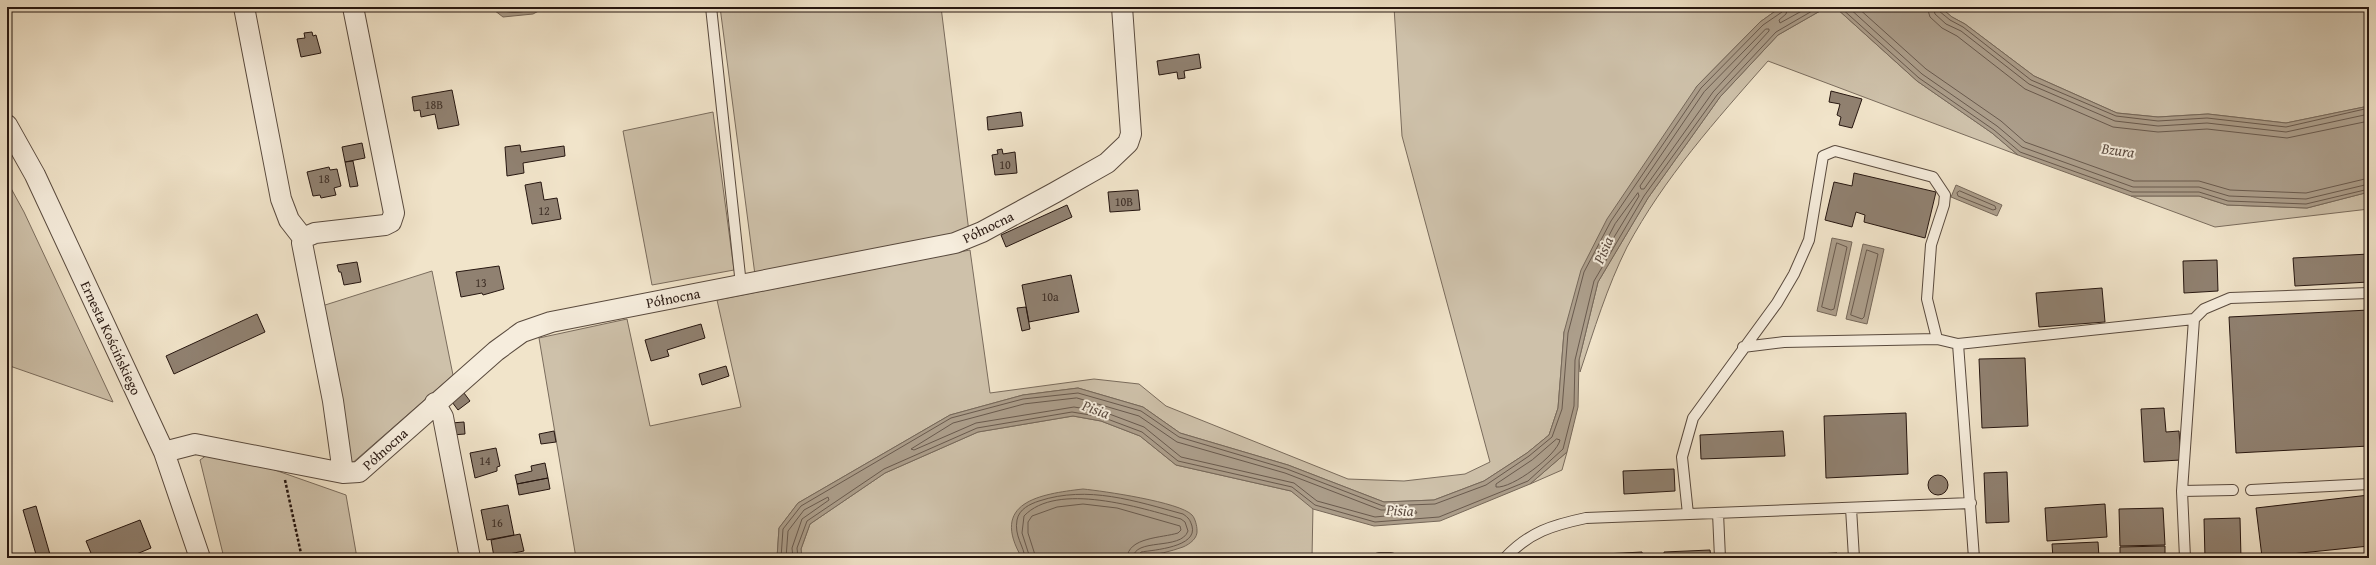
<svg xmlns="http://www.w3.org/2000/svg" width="2376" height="565" font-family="'Gentium Book Plus',serif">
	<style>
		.green { fill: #cec1aa; stroke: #7a6c5d }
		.water { fill: #ac9e8b; stroke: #76685a }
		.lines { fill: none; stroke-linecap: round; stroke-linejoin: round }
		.shore { stroke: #695a4e; stroke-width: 1 }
		.building { fill: #908171; stroke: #261610 }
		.service-casing { stroke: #594a3e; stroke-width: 12 }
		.minor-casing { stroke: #594a3e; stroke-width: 22 }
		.path { stroke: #261610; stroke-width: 2.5; stroke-dasharray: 3 2; stroke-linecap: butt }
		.service { stroke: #f6eddd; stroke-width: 10 }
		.minor { stroke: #f6eddd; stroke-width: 20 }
		.labels { text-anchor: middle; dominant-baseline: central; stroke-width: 4; stroke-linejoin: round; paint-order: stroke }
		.number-label { font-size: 12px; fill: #403128 }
		.street-label { font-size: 14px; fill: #261610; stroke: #f6eddd }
		.water-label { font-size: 15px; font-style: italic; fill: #5c4c41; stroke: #f6eddd }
	</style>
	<rect width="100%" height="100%" fill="#f1e4ca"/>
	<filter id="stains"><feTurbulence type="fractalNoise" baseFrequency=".005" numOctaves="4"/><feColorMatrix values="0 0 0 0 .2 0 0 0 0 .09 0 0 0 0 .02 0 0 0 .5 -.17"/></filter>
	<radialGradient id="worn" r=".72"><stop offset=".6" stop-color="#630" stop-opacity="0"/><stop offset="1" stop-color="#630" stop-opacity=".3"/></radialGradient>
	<path class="green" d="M720,7H941L969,232L755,275Z
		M1394,7H1781L1760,22L1697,86L1564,332L1558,408L1549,435L1527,453L1484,481L1434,500L1384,502L1288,465L1180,433L1143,407L1078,388L1023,395L950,415L798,503L779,528L777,558H576L539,338L627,319L650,426L741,407L717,300L970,250L990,393L1094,379L1139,384L1166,406L1348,479L1404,481L1465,474L1490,462L1402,136Z
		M1827,7H1835L1917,81L1992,133L2018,155L1768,61C1716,120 1664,178 1627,247C1607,287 1594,330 1580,372L1579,360L1598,282L1648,198L1720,97L1778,35Z
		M1940,7H2369V103L2364,107L2286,123L2208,114L2158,117L2117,113L2034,76L1965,24L1952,17Z
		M713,112L734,270L652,285L623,131Z
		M7,181L24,212L113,402L7,365Z
		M2369,192V209L2215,227L2131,196H2199L2227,205L2307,208Z
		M432,271L453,375L350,465L322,306Z
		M1073,416L1101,421L1140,436L1176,465L1291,491L1313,506L1312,558H802L801,549L810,524L885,473L978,432Z
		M1567,452L1562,470L1530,484Z
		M207,455L272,469L346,495L357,558H224L200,460Z"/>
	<path class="water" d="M490,7H546L533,14L503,17Z
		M1781,7H1827L1778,35L1720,97L1648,198L1598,282L1579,360L1578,407L1567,452L1530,484L1440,521L1374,526L1313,509L1291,491L1176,465L1140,436L1101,421L1073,416L978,432L885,473L810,524L801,549L802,558H777L779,528L798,503L950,415L1023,395L1078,388L1143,407L1180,433L1288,465L1384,502L1434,500L1484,481L1527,453L1549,435L1558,408L1564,332L1581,270L1607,219L1697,86L1760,22Z
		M1835,7H1940L1952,17L1965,24L2034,76L2117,113L2158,117L2208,114L2286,123L2364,107L2369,103V192L2307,208L2227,205L2199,196H2131L2018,155L1992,133L1917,81Z
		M1956,185L2002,205L1997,216L1951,197Z
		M1832,238L1852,242L1836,316L1817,311Z
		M1863,244L1884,249L1867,324L1846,319Z
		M1083,489C1103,491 1180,502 1192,515C1195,518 1197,526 1197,530C1198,538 1190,544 1183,547C1133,565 1074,558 1022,558C989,502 1040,494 1083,489Z"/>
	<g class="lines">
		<path class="shore" d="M494,7C507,15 525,13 539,7
			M1788,7L1786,14L1779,20L1780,23L1809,7
			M1840,7L1919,78L1994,130L2020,152L2132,192H2199L2228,201L2306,204L2369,189
			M1848,7L1922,74L1997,126L2022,147L2133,187H2199L2229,196L2306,199L2369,184
			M1857,7L1926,69L2001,121L2025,142L2134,181H2199L2230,190L2306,193L2369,178
			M1927,7L1930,17L1942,28L1957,36L2025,89L2113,127L2158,132L2207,129L2287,138L2369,121
			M1933,7L1935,14L1946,24L1961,31L2029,84L2115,121L2158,126L2207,123L2286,132L2369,114
			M1938,7L1939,11L1950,20L1963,27L2031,80L2116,116L2158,121L2207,118L2286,127L2369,108
			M1766,29H1769V31L1713,92L1644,189H1641L1640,186L1704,92Z
			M1960,191L1995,206L1996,209L1993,210L1958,196L1957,193Z
			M1638,193L1639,196L1602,257L1600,258L1599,255L1615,224Z
			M1837,243L1847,247L1834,309L1831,310L1822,307Z
			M1867,250L1878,254L1864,317L1862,319L1851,315Z
			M1077,398L1139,416L1177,442L1285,473L1381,510H1415L1417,513L1375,517L1317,501L1294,483L1181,457L1144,427L1104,412L1074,407L976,423L914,450L911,449L953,423L1024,404Z
			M1557,439L1560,440C1557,455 1512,489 1496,487V484L1532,460Z
			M781,558L783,529L801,506L951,418L1023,399L1078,393L1141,411L1179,437L1287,469L1383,506L1435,504L1486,485L1529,456L1552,437L1562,409L1568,333L1584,272L1611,221L1701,88L1763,25L1782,12L1783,7
			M786,558L788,531L804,510L828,497L829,500L802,519L792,548L793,558
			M798,558L797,548L807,521L884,469L977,428L1072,412L1102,417L1142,432L1178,461L1292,487L1315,505L1375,522L1439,517L1528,481L1563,449L1574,406L1575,360L1594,281L1644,196L1717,95L1776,32L1819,7
			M1025,558C1024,546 1014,536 1017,520C1019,509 1030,504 1039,501C1088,485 1135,501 1183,514C1189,518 1190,520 1192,526C1198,547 1154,550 1141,552L1138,558
			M1030,558L1022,533L1024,516C1057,481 1141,508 1181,519L1185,522L1188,531C1181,551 1134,537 1133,558
			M1036,558L1028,533V522L1032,516L1057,507L1083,504L1117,508L1180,526L1181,530L1178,533C1162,538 1128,537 1127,558"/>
	</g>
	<path class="building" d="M312,32L313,36L316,35L321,53L301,57L297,39L305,38L304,33Z
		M1199,54L1201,68L1184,71L1185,78L1178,79L1177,72L1159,75L1157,61Z
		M452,90L459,125L438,129L435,114L421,117L420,110L414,111L412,97Z
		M1831,91L1862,99L1852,128L1839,125L1841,117L1837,115L1840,104L1829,102Z
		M1021,112L1023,126L988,130L987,117Z
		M362,143L365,158L345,162L342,147Z
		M520,145L521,152L564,146L565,156L523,163L524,173L507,176L505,147Z
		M1002,149L1003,154L1015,152L1017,173L995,175L992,155L998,154L997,150Z
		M353,161L358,186L350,187L345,162Z
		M329,167L330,170L337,169L341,186L334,188L336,195L321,198L320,195L313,196L307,172Z
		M1854,173L1936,192L1925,238L1864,222L1865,215L1856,212L1852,227L1825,220L1834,182L1852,186Z
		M541,182L544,200L557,198L561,219L532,224L525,185Z
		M1138,190L1140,210L1110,212L1108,192Z
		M1067,205L1072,217L1006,247L1001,235Z
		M2369,254V282L2295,286L2293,258Z
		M2217,260L2218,291L2184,293L2183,261Z
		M357,262L361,282L344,285L341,272H339L337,265Z
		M499,266L504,289L483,295L482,293L461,297L456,272Z
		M1071,275L1079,312L1029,322L1022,285Z
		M2102,288L2105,322L2039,327L2036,293Z
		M1026,307L1030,329L1022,331L1017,308Z
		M2369,310V446L2236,453L2229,317Z
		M257,314L265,332L174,374L166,356Z
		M701,324L705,338L667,350L669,356L651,361L645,340Z
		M2025,358L2028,426L1982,428L1979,359Z
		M726,366L729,376L702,385L699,374Z
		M464,393L470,401L458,410L452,402Z
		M2164,408L2166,432L2179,431L2181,460L2144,462L2141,409Z
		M1906,413L1908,474L1826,478L1824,416Z
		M464,422L465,434L452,435L451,423Z
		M554,431L556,442L541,444L539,434Z
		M1783,431L1785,456L1701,459L1700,435Z
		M496,448L500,466L497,467V471L475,478L470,453Z
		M545,463L548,478L517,484L515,475L532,471L531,466Z
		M1674,469L1675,491L1624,494L1623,471Z
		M2007,472L2009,522L1986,523L1984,473Z
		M1928 485a10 10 0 1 1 20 0a10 10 0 1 1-20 0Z
		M548,478L550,489L519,495L517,484Z
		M2369,495V546L2262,557L2256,508Z
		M2105,504L2107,537L2047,541L2045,508Z
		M508,505L514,535L487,540L481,510Z
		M36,506L51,558H37L23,510Z
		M2163,508L2165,545L2120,546L2119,509Z
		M2240,518L2241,558H2205L2204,519Z
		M140,520L151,548L127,558H93L86,541Z
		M520,534L524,551L494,557L491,540Z
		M2098,542L2099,557L2053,558L2052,544Z
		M2165,546V558H2120V547Z
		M1710,550L1711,558H1664V552Z
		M1642,552L1643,558H1605L1604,554Z
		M1837,553V558H1760V557Z"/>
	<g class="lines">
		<g class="service-casing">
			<path id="service" d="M711,7L741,285
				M1958,344L1974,558
				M1743,347L1784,342L1937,339L1958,344L2194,319
				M2251,490L2369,484
				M2182,491L2233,490
				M1851,508L1854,558
				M1718,513L1720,558
				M1688,514L1682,457L1693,418L1777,303L1794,274L1809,240L1823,156L1835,151L1933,177L1945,195L1944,205L1931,245L1927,299L1937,339
				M1379,558H1391
				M1505,558C1529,532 1553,525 1586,518L1971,503
				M2185,558L2182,491L2194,319L2204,309L2230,298L2369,293"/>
		</g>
		<g class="minor-casing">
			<path id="minor" d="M244,7L281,199L289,220L303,238
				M7,125L35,175L164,452L200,558
				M303,238L302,243L333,401L343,473L359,472L496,351L522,332L551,322L955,243L982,232L1054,193L1107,163L1128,143L1131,134L1122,7
				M303,238L315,233L385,225L391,222L394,213L353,7
				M435,403L443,417L470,558
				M164,452L195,444L343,473"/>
		</g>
		<path class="path" d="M285,480L302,558"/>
		<use href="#service" class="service"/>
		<use href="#minor" class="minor"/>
	</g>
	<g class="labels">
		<g class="number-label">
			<text x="434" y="104">18B</text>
			<text x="1005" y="164">10</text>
			<text x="324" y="178">18</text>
			<text x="1124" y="201">10B</text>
			<text x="544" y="210">12</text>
			<text x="481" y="282">13</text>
			<text x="1050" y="296">10a</text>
			<text x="485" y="460">14</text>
			<text x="497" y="522">16</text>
		</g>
		<g class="street-label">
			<text transform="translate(988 227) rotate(-26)">Północna</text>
			<text transform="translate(673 298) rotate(-11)">Północna</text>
			<text transform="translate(111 338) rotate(65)">Ernesta Kościńskiego</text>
			<text transform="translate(385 449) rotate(-42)">Północna</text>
		</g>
		<g class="water-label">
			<text transform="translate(2118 150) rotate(8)">Bzura</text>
			<text transform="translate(1603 250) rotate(-66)">Pisia</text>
			<text transform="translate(1096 409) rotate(20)">Pisia</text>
			<text transform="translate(1400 510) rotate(3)">Pisia</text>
		</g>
	</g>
	<rect width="2376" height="565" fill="none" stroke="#f1e4ca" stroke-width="24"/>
	<rect x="8" y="8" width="2360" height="549" fill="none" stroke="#261610" stroke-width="2"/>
	<rect x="12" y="12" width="2352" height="541" fill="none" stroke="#261610"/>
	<rect width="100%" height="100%" filter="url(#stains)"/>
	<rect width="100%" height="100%" fill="url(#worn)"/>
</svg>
